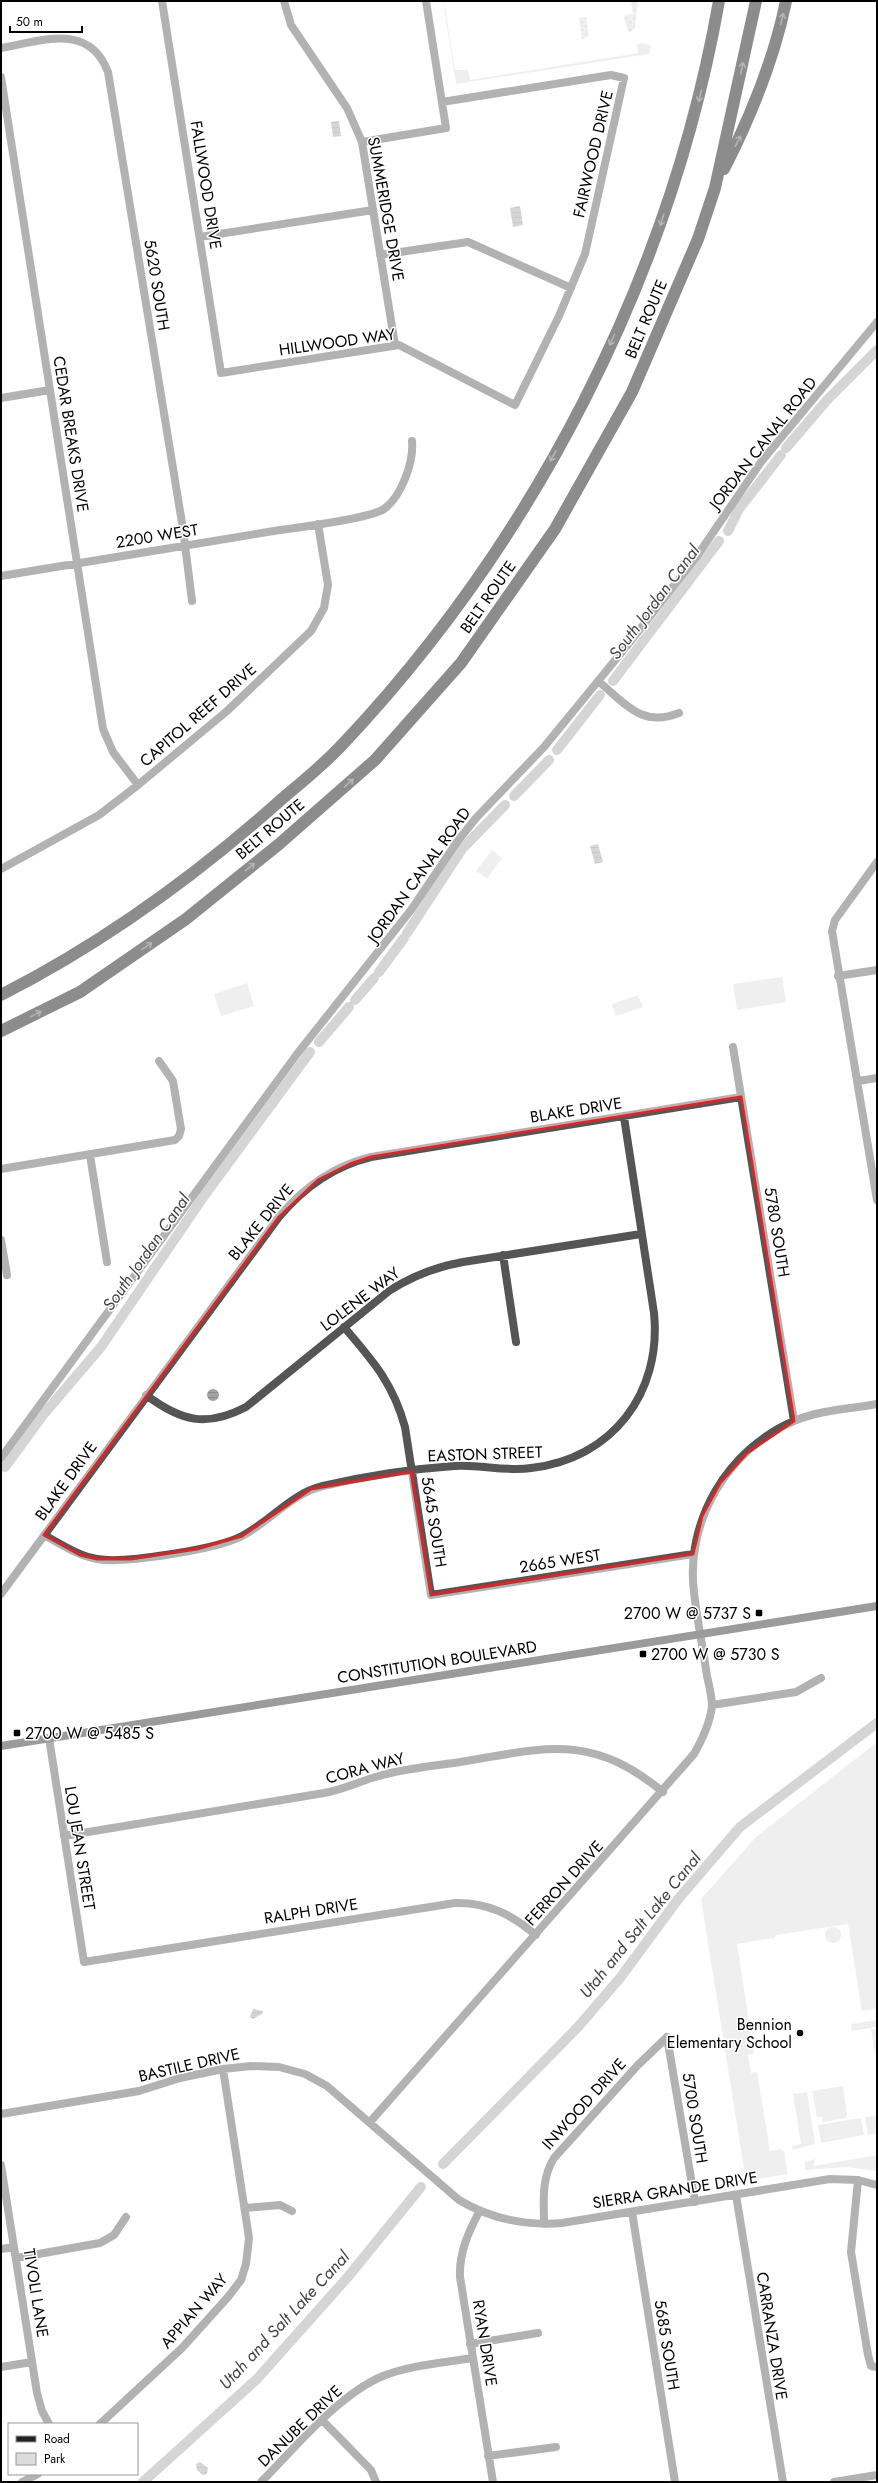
<svg xmlns="http://www.w3.org/2000/svg" width="878" height="2483" font-family="Jost,sans-serif">
	<style>
		.green { fill: #dcdcdc }
		.garden { fill: url(#garden-dots) }
		.water { fill: url(#water-rules) }
		.lines { fill: none; stroke-linecap: round; stroke-linejoin: round }
		.canal { stroke: #a3a3a3; stroke-width: 10 }
		.street { stroke: #555; stroke-width: 8 }
		.secondary { stroke: #222; stroke-width: 8 }
		.highway { stroke: #000; stroke-width: 12 }
		.oneway { stroke: #595959 }
		.marked { fill: none; stroke: #d62828; stroke-width: 3; stroke-linejoin: round }
		.poi-dot { fill: #000; stroke: #fff; stroke-width: 1.5 }
		.labels { text-anchor: middle; dominant-baseline: central; stroke-width: 3; stroke-linejoin: round; paint-order: stroke }
		.street-label { font-size: 16px; fill: #000; stroke: #fff }
		.poi-label { font-size: 16px; fill: #000; stroke: #fff; text-anchor: end }
		.water-label { font-size: 17px; font-style: italic; fill: #444; stroke: #fff }
	</style>
	<defs>
		<pattern id="garden-dots" width="8" height="8" patternUnits="userSpaceOnUse"><rect width="8" height="8" fill="#dcdcdc"/><path d="M2 2h.1M6 6h.1" fill="none" stroke="#bbb" stroke-width="1.8" stroke-linecap="round"/></pattern>
		<pattern id="water-rules" width="6" height="5" patternUnits="userSpaceOnUse"><rect width="6" height="5" fill="#a3a3a3"/><path d="M0 2.5h6" fill="none" stroke="#8b8b8b"/></pattern>
	</defs>
	<rect width="100%" height="100%" fill="#fff"/>
	<path class="green" d="M642,43L651,45L649,54L456,84L454,70H468L470,80L638,53L637,45Z
		M492,850L502,858L487,879L476,871Z
		M782,977L786,1002L737,1010L733,984Z
		M247,983L254,1006L221,1016L214,994Z
		M638,995L643,1007L616,1016L612,1004Z
		M877,1742V2009L862,2011L848,1924L776,1935L774,1938L737,1944L754,2053L748,2055L751,2073L757,2072L770,2151L781,2149L784,2151L788,2174L746,2181L701,1899L756,1837Z
		M825 1935a8 8 0 1 1 16 0a8 8 0 1 1-16 0Z
		M877,2020V2027L852,2031L851,2024Z
		M877,2029V2052L875,2053L871,2030Z
		M843,2086L847,2114L846,2118L823,2122L822,2117H817L812,2091Z
		M807,2092L815,2144L793,2150L792,2146L801,2144L793,2094Z
		M877,2116V2133L868,2135L865,2117Z
		M861,2118L864,2135L821,2143L818,2125Z
		M877,2155V2171L846,2167L805,2170V2162L815,2159L814,2166Z"/>
	<path class="garden" d="M443,1H444L455,70H454Z
		M631,1H638L635,28L629,33L624,18L625,15L633,14Z
		M586,17L589,36L582,40L579,18Z"/>
	<path class="water" d="M339,121L341,136L333,137L331,122Z
		M520,206L523,225L513,227L510,208Z
		M598,844L603,862L595,864L590,846Z
		M207 1395a6 6 0 1 1 12 0a6 6 0 1 1-12 0Z
		M253,2009L263,2011L262,2014L253,2019L250,2017Z
		M200,2462L208,2468L207,2474L203,2475L197,2470L196,2464Z"/>
	<g class="lines">
		<path class="canal" d="M786,448L828,399L877,350
			M728,531L739,509L781,455
			M613,681L719,541
			M557,750L600,695
			M514,796L549,760
			M407,933L462,849L505,805
			M379,972L404,938
			M355,1000L374,978
			M319,1042L349,1007
			M5,1467L43,1415L101,1347L204,1196L310,1052
			M443,2164L578,2027L620,1978L679,1898L740,1827L877,1723
			M143,2482L257,2379L347,2278L421,2187"/>
		<path class="street" d="M162,1L221,373L399,345L515,405L559,316L585,254L624,78L611,75L442,102
			M284,1L291,25L347,108L362,142L395,345
			M1,48C42,41 89,22 108,72L183,529L192,601
			M1,77L103,729L113,752L138,785
			M362,142L446,128L426,1
			M200,237L373,210
			M380,255L468,242L571,288
			M1,398L50,390
			M1,576C94,561 187,545 280,530C301,527 368,519 384,509C401,497 414,462 412,441
			M598,681C625,703 641,728 679,713
			M877,862L835,920L832,931L877,1200
			M1,869L99,815L138,785L227,711L311,631L324,608L328,585L318,524
			M838,976L877,970
			M733,1047L794,1421
			M858,1081L877,1078
			M90,1155L107,1262
			M1,1169L175,1140L179,1136L181,1129L173,1081L159,1061
			M1,1240L7,1275
			M503,1255L516,1342
			M344,1327C373,1361 393,1383 405,1427L431,1595L693,1554
			M146,1395C181,1421 206,1428 246,1407L389,1291C412,1276 436,1267 463,1262L641,1234
			M1,1458L297,1054L411,910L457,842L476,818L544,747L630,642L697,556L761,462L877,322
			M44,1535C61,1544 78,1556 97,1559C124,1564 218,1549 242,1536C271,1521 290,1494 323,1486C365,1476 411,1469 454,1466C480,1464 506,1472 531,1468C612,1459 662,1393 654,1313L624,1117
			M1,1594L279,1217C304,1187 334,1166 371,1157L741,1097
			M712,1705L796,1692L821,1678
			M49,1738L84,1962L455,1903C488,1902 512,1915 536,1935
			M64,1836L324,1793C343,1790 360,1781 379,1776C406,1768 437,1766 466,1761C549,1747 592,1734 663,1792
			M667,2037L695,2202
			M1,2114L139,2091L180,2078L223,2069L251,2066L279,2067L305,2074L327,2086L459,2200C491,2219 524,2226 562,2223L830,2179L858,2180L877,2185
			M370,2122L694,1754C702,1740 710,1723 712,1706C712,1697 709,1685 707,1676C703,1648 697,1620 694,1592C685,1521 728,1449 794,1421C819,1410 850,1409 877,1404
			M1,2165L37,2393L42,2411L49,2424
			M858,2180L851,2252L868,2355L871,2366L877,2367
			M736,2195L783,2482
			M245,2208L280,2205L292,2211
			M479,2212C468,2233 459,2253 460,2277L493,2482
			M632,2212L675,2482
			M544,2224C544,2201 541,2179 554,2158L637,2066L667,2037
			M1,2249L14,2247
			M16,2258L100,2243L114,2235L126,2217
			M470,2344L538,2333
			M1,2367L32,2362
			M323,2421L371,2470L376,2482
			M100,2424L182,2348L228,2297L241,2280L246,2264L249,2238L223,2069
			M488,2456L556,2447
			M22,2482L38,2474
			M261,2482C295,2448 339,2394 383,2376C411,2365 443,2363 472,2358
			M834,2482L877,2475"/>
		<path class="secondary" d="M1,1746L877,1606"/>
		<path class="highway" d="M724,169C751,116 774,60 786,1
			M1,995C103,943 197,875 283,798C302,782 322,766 340,747C533,543 670,279 719,1
			M1,1031L80,992L186,919L278,845L375,760L461,663L555,529L632,392L698,239L715,188L756,1"/>
	</g>
	<defs><path id="oneway-shaft" d="M-6 0H5M1.5-3L5.5 0L1.5 3" fill="none" stroke-width="1.6" stroke-linecap="round" stroke-linejoin="round"/></defs>
	<g class="oneway">
		<use href="#oneway-shaft" transform="translate(782 19) rotate(-75)"/>
		<use href="#oneway-shaft" transform="translate(742 68) rotate(-78)"/>
		<use href="#oneway-shaft" transform="translate(700 96) rotate(104)"/>
		<use href="#oneway-shaft" transform="translate(738 141) rotate(-63)"/>
		<use href="#oneway-shaft" transform="translate(662 220) rotate(107)"/>
		<use href="#oneway-shaft" transform="translate(612 340) rotate(114)"/>
		<use href="#oneway-shaft" transform="translate(553 456) rotate(119)"/>
		<use href="#oneway-shaft" transform="translate(349 783) rotate(-41)"/>
		<use href="#oneway-shaft" transform="translate(250 867) rotate(-39)"/>
		<use href="#oneway-shaft" transform="translate(147 946) rotate(-34)"/>
		<use href="#oneway-shaft" transform="translate(36 1014) rotate(-27)"/>
	</g>
	<path d="M0 0H878V2483H0ZM741,1097L794,1421L747,1453L720,1483L702,1516L693,1554L431,1595L411,1472L311,1489L242,1536L197,1549L131,1559H97L80,1555L44,1535L279,1217L318,1180L350,1164L371,1157Z" fill="#fff" fill-opacity=".55" fill-rule="evenodd"/>
	<path class="marked" d="M741,1097L794,1421L747,1453L720,1483L702,1516L693,1554L431,1595L411,1472L311,1489L242,1536L197,1549L131,1559H97L80,1555L44,1535L279,1217L318,1180L350,1164L371,1157Z"/>
	<g class="poi-dot">
		<rect x="755" y="1609" width="8" height="8" rx="2"/>
		<rect x="639" y="1650" width="8" height="8" rx="2"/>
		<rect x="13" y="1729" width="8" height="8" rx="2"/>
		<circle cx="800" cy="2033" r="4"/>
	</g>
	<g class="labels">
		<g class="street-label">
			<text transform="translate(593 154) rotate(-77)">FAIRWOOD DRIVE</text>
			<text transform="translate(206 185) rotate(81)">FALLWOOD DRIVE</text>
			<text transform="translate(386 209) rotate(80)">SUMMERIDGE DRIVE</text>
			<text transform="translate(157 285) rotate(81)">5620 SOUTH</text>
			<text transform="translate(646 319) rotate(-67)">BELT ROUTE</text>
			<text transform="translate(337 342) rotate(-8)">HILLWOOD WAY</text>
			<text transform="translate(71 434) rotate(81)">CEDAR BREAKS DRIVE</text>
			<text transform="translate(763 443) rotate(-52)">JORDAN CANAL ROAD</text>
			<text transform="translate(157 536) rotate(-9)">2200 WEST</text>
			<text transform="translate(488 597) rotate(-55)">BELT ROUTE</text>
			<text transform="translate(198 715) rotate(-41)">CAPITOL REEF DRIVE</text>
			<text transform="translate(270 829) rotate(-40)">BELT ROUTE</text>
			<text transform="translate(419 875) rotate(-54)">JORDAN CANAL ROAD</text>
			<text transform="translate(576 1110) rotate(-9)">BLAKE DRIVE</text>
			<text transform="translate(261 1222) rotate(-51)">BLAKE DRIVE</text>
			<text transform="translate(777 1232) rotate(81)">5780 SOUTH</text>
			<text transform="translate(360 1299) rotate(-37)">LOLENE WAY</text>
			<text transform="translate(485 1454) rotate(-2)">EASTON STREET</text>
			<text transform="translate(66 1481) rotate(-54)">BLAKE DRIVE</text>
			<text transform="translate(434 1522) rotate(81)">5645 SOUTH</text>
			<text transform="translate(560 1561) rotate(-9)">2665 WEST</text>
			<text transform="translate(437 1662) rotate(-9)">CONSTITUTION BOULEVARD</text>
			<text transform="translate(365 1768) rotate(-15)">CORA WAY</text>
			<text transform="translate(80 1848) rotate(81)">LOU JEAN STREET</text>
			<text transform="translate(564 1883) rotate(-48)">FERRON DRIVE</text>
			<text transform="translate(311 1911) rotate(-9)">RALPH DRIVE</text>
			<text transform="translate(189 2065) rotate(-13)">BASTILE DRIVE</text>
			<text transform="translate(584 2104) rotate(-48)">INWOOD DRIVE</text>
			<text transform="translate(695 2118) rotate(81)">5700 SOUTH</text>
			<text transform="translate(675 2190) rotate(-9)">SIERRA GRANDE DRIVE</text>
			<text transform="translate(36 2293) rotate(81)">TIVOLI LANE</text>
			<text transform="translate(194 2311) rotate(-49)">APPIAN WAY</text>
			<text transform="translate(772 2336) rotate(81)">CARRANZA DRIVE</text>
			<text transform="translate(485 2343) rotate(81)">RYAN DRIVE</text>
			<text transform="translate(667 2345) rotate(81)">5685 SOUTH</text>
			<text transform="translate(300 2426) rotate(-44)">DANUBE DRIVE</text>
		</g>
		<g class="poi-label">
			<text x="751" y="1613">2700 W @ 5737 S</text>
			<text x="651" y="1654" text-anchor="start">2700 W @ 5730 S</text>
			<text x="25" y="1733" text-anchor="start">2700 W @ 5485 S</text>
			<text x="792" y="2024">Bennion<tspan x="792" dy="18">Elementary School</tspan></text>
		</g>
		<g class="water-label">
			<text transform="translate(654 602) rotate(-53)">South Jordan Canal</text>
			<text transform="translate(146 1252) rotate(-55)">South Jordan Canal</text>
			<text transform="translate(640 1925) rotate(-51)">Utah and Salt Lake Canal</text>
			<text transform="translate(284 2320) rotate(-47)">Utah and Salt Lake Canal</text>
		</g>
	</g>
	<rect width="878" height="2483" fill="none" stroke="#000000" stroke-width="4"/>
	<rect x="8" y="2423" width="130" height="52" fill="#ffffff" stroke="#999999"/>
	<rect x="16" y="2436" width="20" height="6" fill="#222222" stroke="#999999"/>
	<text x="44" y="2443" font-size="12" fill="#000000">Road</text>
	<rect x="16" y="2453" width="20" height="12" fill="#dcdcdc" stroke="#999999"/>
	<text x="44" y="2463" font-size="12" fill="#000000">Park</text>
	<path d="M10 26v6h72v-6" fill="none" stroke="#000000" stroke-width="2"/>
	<text x="16" y="26" font-size="12" fill="#000000" stroke="#ffffff" stroke-width="3" paint-order="stroke">50 m</text>
</svg>
